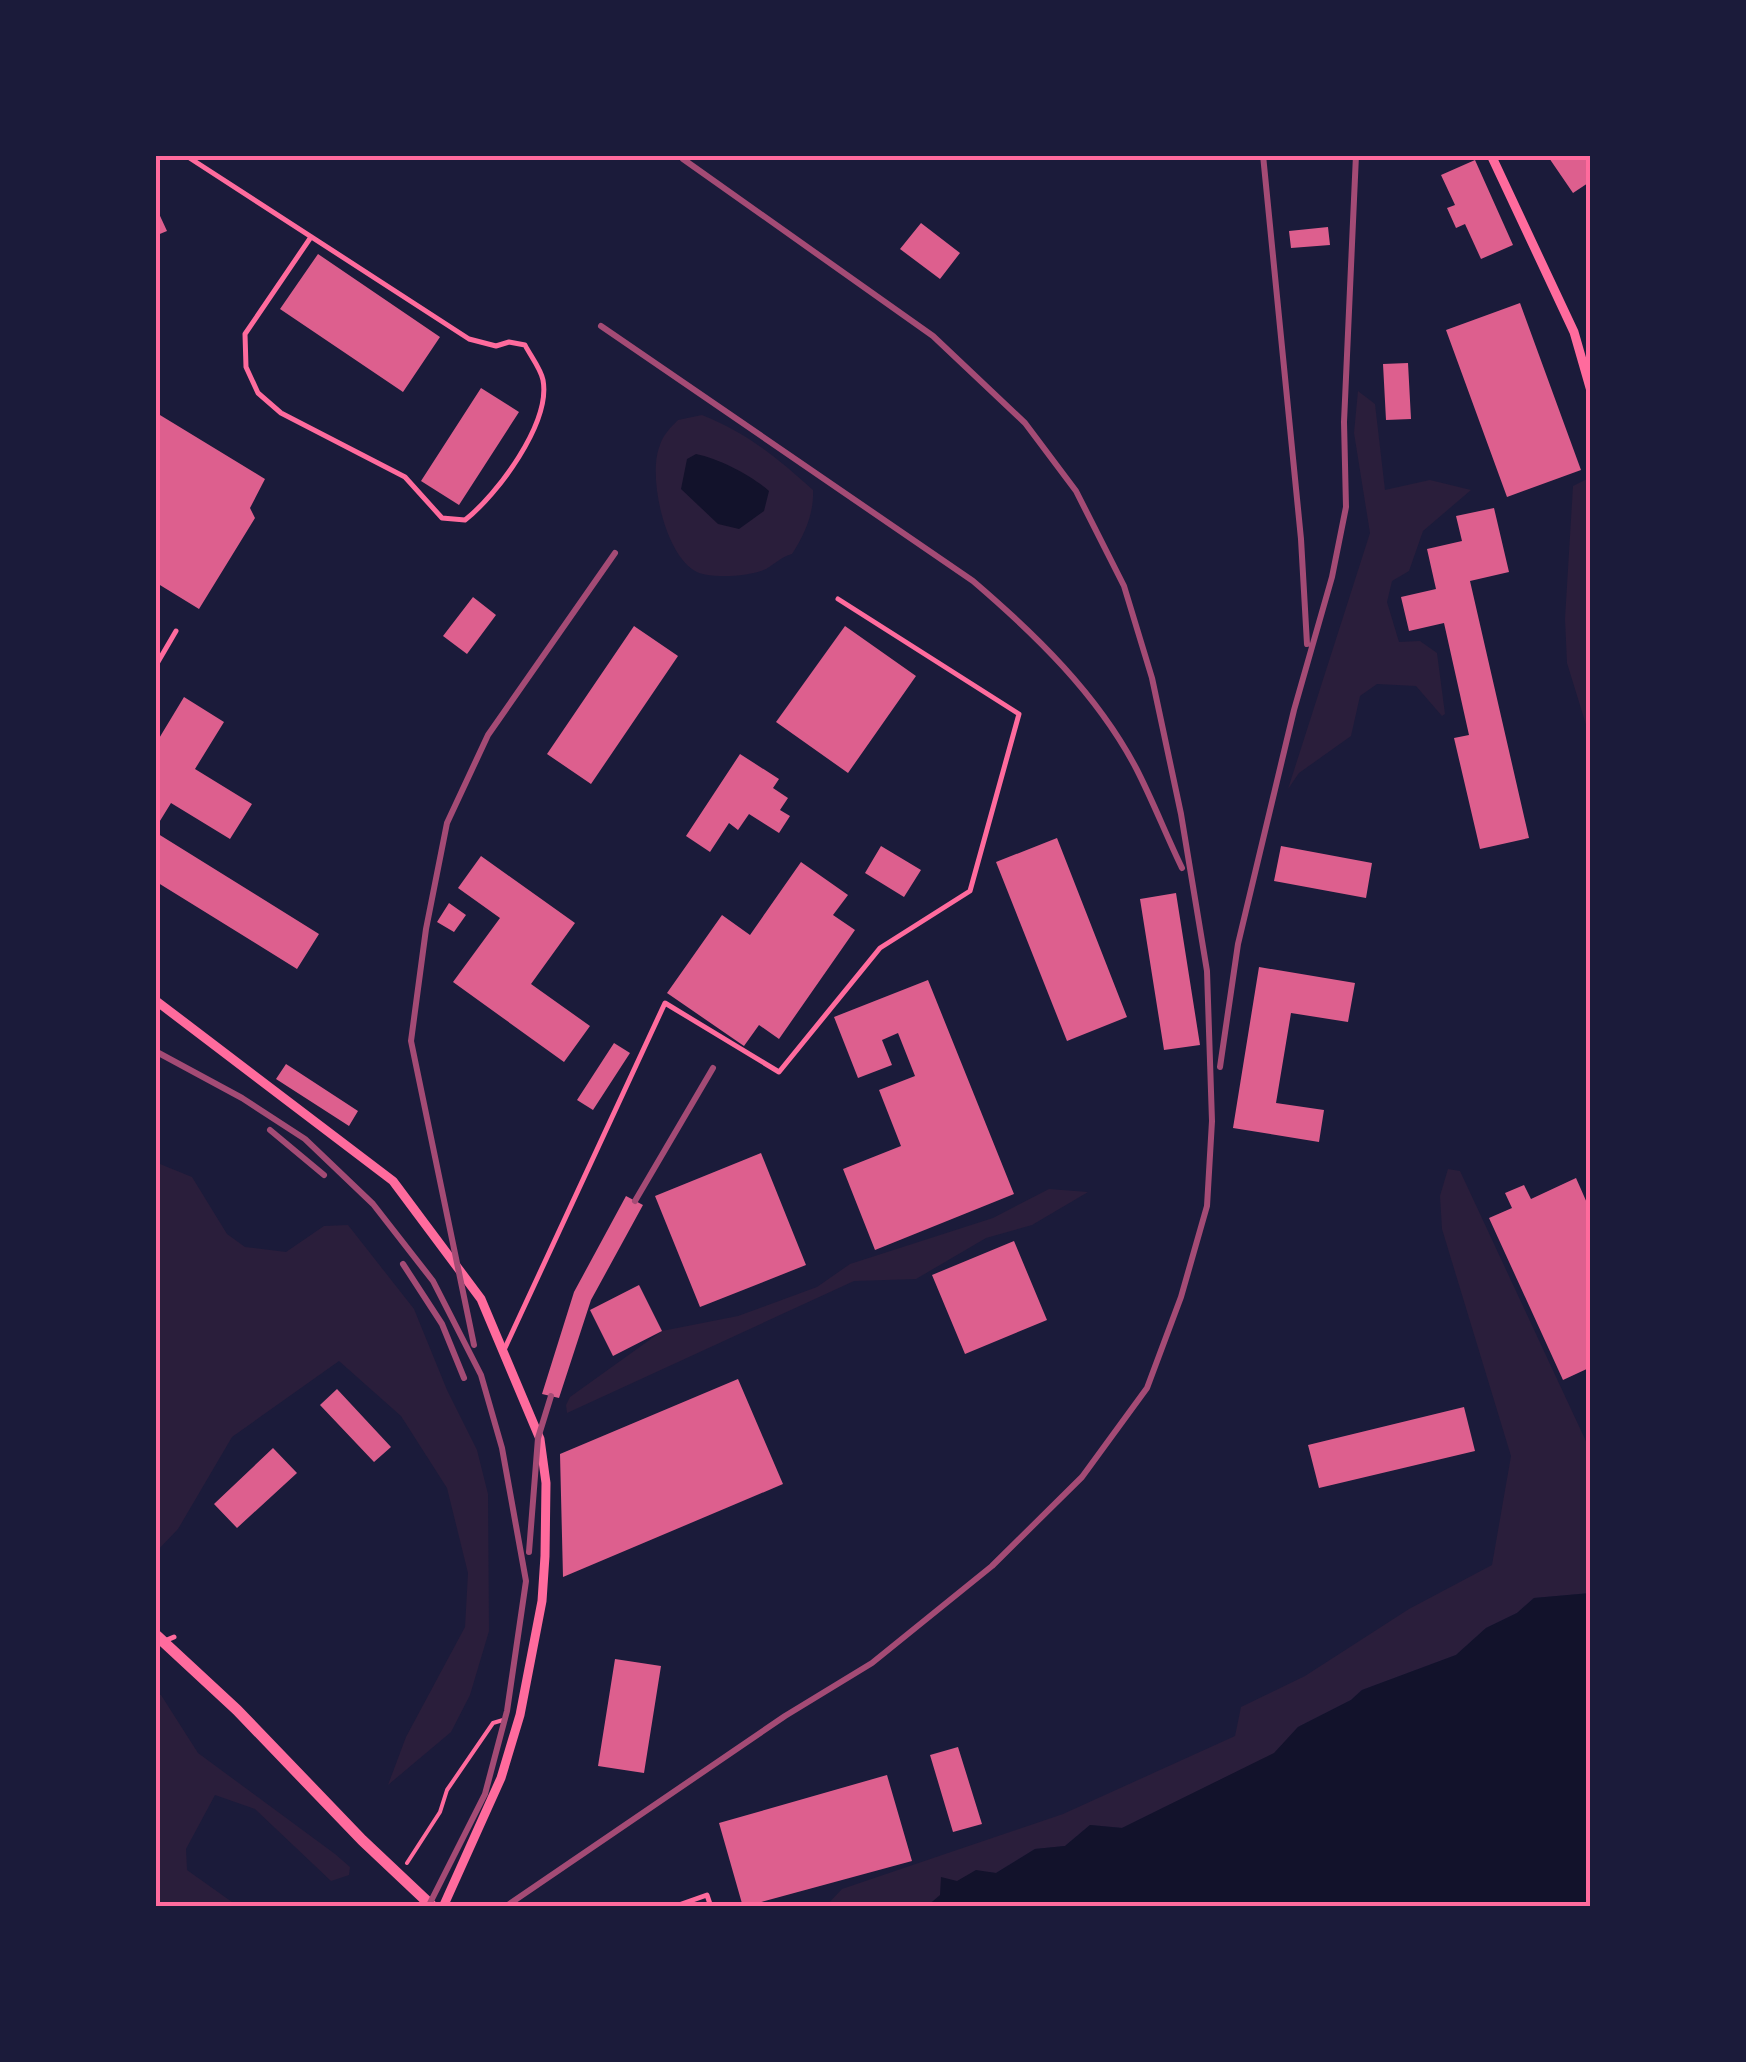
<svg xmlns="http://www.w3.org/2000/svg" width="1746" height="2062" font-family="'Noto Serif',serif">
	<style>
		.green { fill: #2a1e3b }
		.water { fill: #12122b }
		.building { fill: #dd5f8e }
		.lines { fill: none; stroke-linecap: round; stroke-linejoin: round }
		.path { stroke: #ff6b9d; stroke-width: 4 }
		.service { stroke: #ff6b9d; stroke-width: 5 }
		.minor { stroke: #ff6b9d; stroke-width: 9 }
		.tertiary { stroke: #ff6b9d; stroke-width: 11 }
		.rail { stroke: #a44b75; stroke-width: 6 }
		.neatline { fill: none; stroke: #ff6b9d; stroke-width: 4 }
	</style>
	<rect width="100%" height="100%" fill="#1b1b3a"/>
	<path class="green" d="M1358,391L1375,404L1385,490L1430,480L1471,490L1423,531L1409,571L1392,581L1387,602L1399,642L1420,641L1437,653L1445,714L1442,716L1416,686L1377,684L1360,696L1351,736L1299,773L1288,789L1370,533L1354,433Z
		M702,415C749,434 776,457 813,490C814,513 805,534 792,554C781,557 776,563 766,569C752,576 711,579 697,572C665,557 647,475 660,445C663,435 671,427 678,420Z
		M1591,477V741L1567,663L1565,619L1573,486Z
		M155,1162L192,1177L227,1234L245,1247L286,1252L324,1226L348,1225L414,1309L447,1390L477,1450L488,1494L489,1631L470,1695L451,1732L388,1785L406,1737L465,1627L468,1573L447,1488L401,1416L339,1361L232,1437L178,1529L155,1553Z
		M1448,1169L1460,1171L1591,1452V1593L1534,1598L1517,1613L1486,1628L1456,1655L1362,1690L1351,1700L1298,1727L1275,1753L1122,1828L1090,1825L1065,1846L1035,1849L996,1873C957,1868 957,1891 928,1905C915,1912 844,1907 825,1907L842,1889L1063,1814L1235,1736L1241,1707L1305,1676L1409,1609L1492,1565L1511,1456L1442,1229L1440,1196Z
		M1049,1189L1088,1192L1032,1225L986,1238L916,1279L854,1281L567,1413L566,1405L570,1397L662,1331L738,1316L817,1287L850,1264L993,1218Z
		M155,1695H161L198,1753L335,1854L350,1867L349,1875L331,1881L255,1809L215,1795L186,1849L187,1870L239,1907H155Z"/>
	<path class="water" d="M696,454C720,459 751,475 769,491L764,511L739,529L718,524L681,489L687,459Z
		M1591,1593V1907H926L940,1895L941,1877L957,1881L976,1870L996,1873L1035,1849L1065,1846L1090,1825L1122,1828L1274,1753L1298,1727L1351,1700L1362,1690L1456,1655L1486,1628L1517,1613L1534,1598Z"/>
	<path class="building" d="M1547,155H1591V181L1573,193Z
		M1475,160L1513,245L1481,259L1465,224L1456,228L1447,208L1455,205L1441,175Z
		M155,205L167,231L155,236Z
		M921,223L960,253L940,279L900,249Z
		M1328,227L1330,245L1291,248L1289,231Z
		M318,254L440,337L403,392L280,309Z
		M1520,303L1581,470L1507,497L1446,330Z
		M1408,363L1411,419L1386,420L1383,364Z
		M481,388L519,412L459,505L421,481Z
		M155,412L265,479L250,508L255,518L199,609L155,582Z
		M1494,508L1509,572L1470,581L1529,838L1480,849L1454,738L1469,735L1444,623L1409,631L1401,597L1436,589L1427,549L1462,541L1456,516Z
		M473,597L496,615L467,654L443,636Z
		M634,626L678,656L591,784L547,754Z
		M845,626L916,676L848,773L776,722Z
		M184,697L224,722L195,769L252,804L230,839L171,803L155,829V745Z
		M740,754L779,779L773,788L788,798L780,810L790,816L779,833L749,814L738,830L729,823L710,852L686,836Z
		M155,832L319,934L297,969L155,881Z
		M1057,838L1127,1017L1067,1041L996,862Z
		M881,846L921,870L904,897L865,873Z
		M1281,846L1372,863L1366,898L1274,881Z
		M481,856L575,923L531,984L590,1026L564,1062L453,982L500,918L458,888Z
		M801,862L848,895L833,915L855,930L779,1039L759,1025L744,1046L667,993L722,915L750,935Z
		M1176,893L1200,1045L1164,1050L1140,899Z
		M449,903L466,915L454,932L437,922Z
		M1259,967L1355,983L1348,1022L1291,1013L1276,1103L1324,1110L1319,1142L1233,1128Z
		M928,980L1014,1194L875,1250L843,1169L901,1146L879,1090L915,1076L898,1033L882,1040L892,1065L858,1078L834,1017Z
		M614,1043L630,1053L593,1110L577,1100Z
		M286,1064L358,1111L349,1126L276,1079Z
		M761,1153L806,1265L700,1307L655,1196Z
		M1576,1178L1591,1212V1367L1563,1380L1489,1218L1512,1208L1505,1193L1524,1185L1531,1199Z
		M626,1196L643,1205L591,1300L559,1398L542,1394L574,1292Z
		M1014,1241L1047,1320L965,1354L932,1275Z
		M639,1285L662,1331L613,1356L590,1310Z
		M738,1379L783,1484L563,1577L560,1454Z
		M337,1389L391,1447L374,1462L320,1405Z
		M1464,1407L1475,1451L1319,1488L1308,1445Z
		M273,1448L297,1473L237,1528L214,1504Z
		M615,1659L661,1666L644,1773L598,1766Z
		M958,1747L982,1824L953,1832L930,1755Z
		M887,1775L912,1861L743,1907L719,1823Z"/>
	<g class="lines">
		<path class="path" d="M407,1863L440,1812L447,1790L493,1723L503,1720"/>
		<path class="service" d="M185,155L469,339L496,346L509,342L525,345C530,355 541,369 543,380C551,423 497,495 465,520L442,518L405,477L281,413L258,393L246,367L245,334L311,237
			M155,667L176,631
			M504,1350L665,1003L779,1072L880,948L970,891L1019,714L838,599
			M155,1645L174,1637
			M673,1907L707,1895L711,1907"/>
		<path class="minor" d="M1491,155L1574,332L1591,391
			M155,1000L393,1181L481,1299L540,1439L546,1483L545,1556L542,1601L520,1715L501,1778L443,1907"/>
		<path class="tertiary" d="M155,1634L237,1710L362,1840L433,1907"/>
		<path class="rail" d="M1263,155L1301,539L1307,644
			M601,326L973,581C1036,635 1097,694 1136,768C1153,801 1166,835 1182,868
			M155,1051L242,1098L305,1139L373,1204L433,1281L481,1375L502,1448L526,1581L507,1711L485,1794L428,1907
			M1220,1067L1238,944L1294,710L1332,577L1346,507L1344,422L1356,155
			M270,1130L324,1175
			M635,1201L713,1068
			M403,1264L442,1324L464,1378
			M474,1345L411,1041L426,929L447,823L488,735L615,553
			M529,1552L538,1438L551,1396
			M505,1907L785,1716L872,1663L992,1566L1082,1477L1147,1388L1181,1297L1207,1206L1212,1121L1207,971L1181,814L1152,678L1124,586L1076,491L1025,423L933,336L683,159"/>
	</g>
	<rect width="1746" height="2062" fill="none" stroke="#1b1b3a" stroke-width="315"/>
	<rect x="158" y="158" width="1430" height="1746" class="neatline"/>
</svg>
